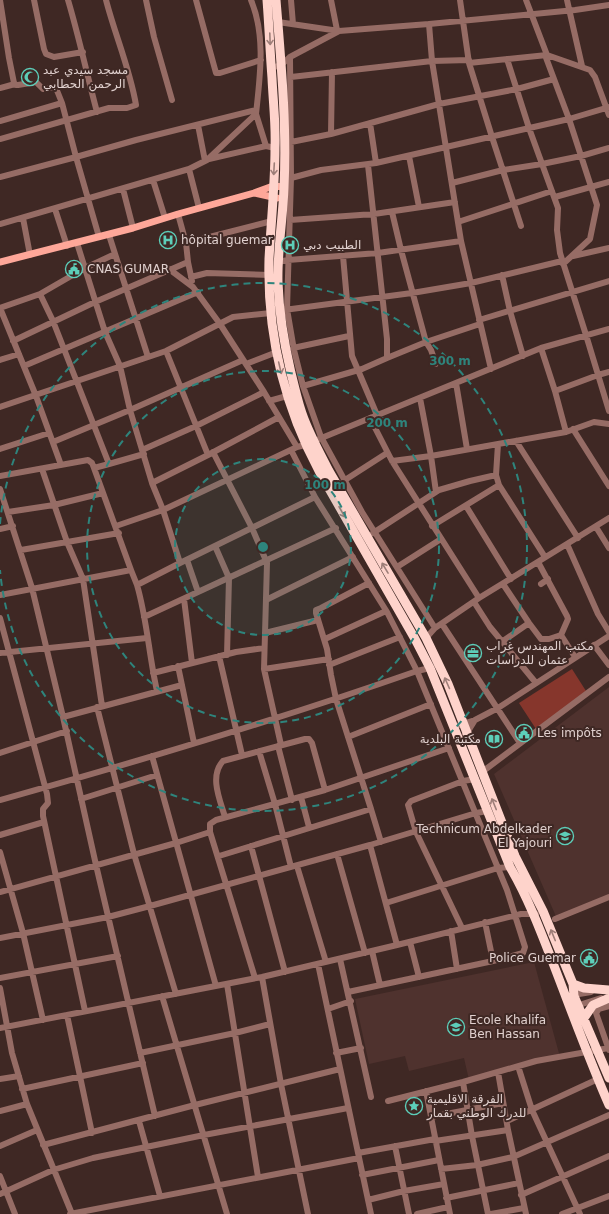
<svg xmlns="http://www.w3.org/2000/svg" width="609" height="1214" font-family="'DejaVu Sans','Noto Sans Arabic',sans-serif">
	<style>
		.built { fill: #4f322e }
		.green { fill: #86362c }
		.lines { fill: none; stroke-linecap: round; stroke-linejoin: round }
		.minor { stroke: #966c65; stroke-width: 6 }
		.major { stroke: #fea799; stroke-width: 7 }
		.highway { stroke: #fed3cb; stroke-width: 9 }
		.oneway { stroke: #9e7e78 }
		.ring { fill: none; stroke: #2e847c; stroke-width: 2; stroke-dasharray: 7 5 }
		.labels { text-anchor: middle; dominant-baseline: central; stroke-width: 4; stroke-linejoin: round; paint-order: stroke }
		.poi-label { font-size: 12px; fill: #e0d0ce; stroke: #3f2824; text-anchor: start }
		.centre { fill: #2e847c; stroke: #3f2824; stroke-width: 2 }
		.ring-label { font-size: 12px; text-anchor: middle; font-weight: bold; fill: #2e847c; stroke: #3f2824; stroke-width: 4; stroke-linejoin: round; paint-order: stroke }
	</style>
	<rect width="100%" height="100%" fill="#3f2824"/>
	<path class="built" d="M609,687V899L558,921L494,774Z
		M534,962L560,1057L469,1080L464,1058L409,1071L405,1056L369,1064L355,999Z"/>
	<path class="green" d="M572,669L586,691L536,729L519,703Z"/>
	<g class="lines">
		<path class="minor" d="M0,0L9,58L14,83L16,85H18L36,82L43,89L54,87L56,88L62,103L76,157L0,177
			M34,0L44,49L46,54L54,57L83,52
			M68,0C79,37 87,75 97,112
			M146,0L154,37L172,100
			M196,0L216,73H220L261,60
			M291,0L293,24
			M331,0L337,30
			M460,0L469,63L492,137L521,226
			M526,0L547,55L590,70L595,77L609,115
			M567,0L582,66
			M278,22L339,31L429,24L575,10L609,5
			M429,24L432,61L461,241L491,369
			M545,55L569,119L597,205L590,239L563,264
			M290,57L291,178L287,309L294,350L303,386L321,437L362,512L435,628
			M507,59L529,128L558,208L557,230L560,253L586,335L609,411
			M469,63L547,55
			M271,68L281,65L290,57L339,31
			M291,77L432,61L469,60
			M0,88L15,84
			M256,114L266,146
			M0,121L62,103
			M370,123L376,163
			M198,125L205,161
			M331,134L332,72
			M0,139L109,108H127L136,105C130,69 115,35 106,0
			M288,145L291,142L331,134L439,104L517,89L554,79
			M409,156L419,207
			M209,159L266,146L275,148
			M189,169L199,208
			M291,178L321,170L376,163L569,119L609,107
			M153,180L165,218
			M452,183L503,170L542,164L581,156L609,148
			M123,189L133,228
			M555,197L609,182
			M55,209L67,246
			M392,212L401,250L426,342L431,350L436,364
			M178,214L186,243L188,262L192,281
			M23,218L30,255
			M290,220L374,214L455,202
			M458,222L552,191
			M0,224L189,169L207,160L256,114C260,76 266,36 251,0
			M109,235L148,357
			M99,237L76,157L136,140L256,110
			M77,243L105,332L120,366L130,410L152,483L163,510L180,563L137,585L131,570
			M186,243L272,221
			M343,256L352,356L377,415
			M573,256L609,248
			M278,262L288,260L378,253L461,241
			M169,269L193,287L220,324L264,392L297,447
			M502,275L510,311L523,356
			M191,277L207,273L270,275
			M0,308L36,396L61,465
			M0,308L40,294
			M284,310L412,293L471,283L562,261
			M479,320L609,281
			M13,341L95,302L188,262
			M293,348L349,336
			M541,348L555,391L566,432
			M166,351L208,455
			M387,358L426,342L480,324
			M0,360L19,354
			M246,364L277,352
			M24,366L198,292
			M456,383L467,449
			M303,386L362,369L387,358V339L368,165
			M555,391L598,375L609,372
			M420,398L431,456L436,492
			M269,401L287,396
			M0,407L166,351L233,317L271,313
			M370,418L392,461L479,598
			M573,429L609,486
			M319,439L541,348L609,329
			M516,441L578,538
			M53,442L130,410L243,360
			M0,449L49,433
			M142,450L196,426L264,392
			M291,450L315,497L387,612L417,671L507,890L525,947L523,953L493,961L348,992
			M213,452L252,528L267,563L264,669L281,745
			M392,461L431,456L498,444
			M109,464L144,454
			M42,469L67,542L83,579L102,706
			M0,476L88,460L92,463L94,468
			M152,483L208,455L279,417
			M342,483L345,480L387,453
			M0,489L32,588L63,717L96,865L155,1116
			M466,506L511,579
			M8,512L54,505L103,493
			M116,526L163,510L297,447L309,444
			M432,526L499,485
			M596,527L609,548
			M0,529L13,526
			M373,533L439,490L470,481L496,475
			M567,544L598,614L609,632
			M215,546L229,578L227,655
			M21,550L119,533
			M545,557L499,485L496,475L498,444L566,432L594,422L609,424
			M187,560L198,592
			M180,563L315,497
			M397,567L441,539
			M369,583L321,608L316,610V613L327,649L331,675L336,699L371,809
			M503,584L529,623L541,639H549L561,635L568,619L567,616L538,562
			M541,584L548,579
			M137,585C147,619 149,656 157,691
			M0,595L131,570L94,468L109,464L53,321L40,294L85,268L115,254
			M184,599L192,663
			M266,600L353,557
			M474,602L490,627L536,683
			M144,617L336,528
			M0,618L47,794L48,803L43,809V816L85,1011
			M442,624L520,743
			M265,633L318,620
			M561,635L575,657
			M426,638L435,628L479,598L609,518
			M325,639L386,611
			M503,641L529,623
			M594,645L609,665
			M0,653L147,638
			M219,656L242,755
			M329,665L400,637
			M178,666L194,743
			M264,669L329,659
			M153,673L236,652L264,648
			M97,707L134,854L176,994
			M63,717L182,685
			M453,727L475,720L498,708L609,636
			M465,734L467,733L475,720
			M348,737L431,704
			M278,746L292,800
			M259,751L275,804L291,867
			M0,753L67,731
			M152,756L216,986
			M482,772L609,677
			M301,797L309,827
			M81,799L157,775
			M0,800C140,761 280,719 417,671L430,668
			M225,817C220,800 209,776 223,761L305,739H309L312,743L325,790
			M210,832V824L216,820L325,790L449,748
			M0,835L44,822
			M370,845L397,945
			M251,846L285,972
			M0,852L23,933L43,1020
			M337,854L365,953
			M219,856L371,809L381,842
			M297,866L326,962
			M0,892L176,843L210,832L255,978
			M386,903L498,868L510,867
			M555,919L609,897
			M485,922L493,961
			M462,928L416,832L408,805L411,801L463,781L475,779
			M451,931L457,969
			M0,938L108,917L150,906L370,845L476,813L488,811
			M410,942L419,977
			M372,951L380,985
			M340,959L371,1097
			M318,964L371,1214
			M262,977L281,1084L308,1214
			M0,978L118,956
			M227,984L258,1177
			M0,988L12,1053L27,1104L72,1214
			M162,996L227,1214
			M572,997L579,994L591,992
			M576,1006L601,998
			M609,1006L599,1009L596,1013L609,1050
			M328,1009L351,1001
			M67,1015L92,1133
			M0,1028L262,977L397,945L521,914H536
			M140,1053L235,1033L270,1024
			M336,1053L361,1048
			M518,1066L532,1110L580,1214
			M498,1072L508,1130L526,1214
			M0,1079L19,1076
			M463,1082L472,1136L488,1214
			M22,1089L143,1063
			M426,1091L450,1214
			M388,1101L463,1082L536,1061L609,1048
			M0,1111L27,1104
			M431,1117L503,1103
			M139,1121L160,1196
			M507,1121L598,1079
			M435,1141L508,1130
			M43,1145L195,1105L340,1069
			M0,1146L37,1130
			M395,1146L409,1214
			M358,1153L435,1139
			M441,1169L477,1165L513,1157L609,1115
			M362,1175L439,1160
			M0,1176L15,1214
			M0,1194L53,1170L93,1158L204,1135L348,1108
			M521,1195L609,1156
			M446,1198L519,1183
			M368,1200L404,1191L444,1184
			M70,1214L359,1158
			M417,1214L448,1207
			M491,1214L524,1208
			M562,1214L609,1196"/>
		<path class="major" d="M254,193L277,198
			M0,262L133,228L178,214L254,193L273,186L284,187"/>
		<path class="highway" d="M267,0C269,26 270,52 272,78C273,101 276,125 275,148C275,185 271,222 269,259C267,334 284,405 319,471L415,639L430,668L510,867C527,896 539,927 551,958C570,1007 588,1057 609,1105
			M276,0C281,62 287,125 284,187C283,219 277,251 278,283C279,314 284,343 291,373C295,388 298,404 304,419C311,437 320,454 329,471L426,638L448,684L515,856L543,911L573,984L574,996L609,1078
			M573,984L584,988L609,990
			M584,1018L593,1005L609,998"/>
	</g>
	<defs><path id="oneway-shaft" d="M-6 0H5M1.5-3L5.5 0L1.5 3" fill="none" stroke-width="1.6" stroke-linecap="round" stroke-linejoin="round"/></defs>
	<g class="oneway">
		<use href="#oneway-shaft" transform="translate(270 39) rotate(88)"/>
		<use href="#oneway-shaft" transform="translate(274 169) rotate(93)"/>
		<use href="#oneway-shaft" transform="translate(280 368) rotate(77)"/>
		<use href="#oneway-shaft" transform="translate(342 512) rotate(61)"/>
		<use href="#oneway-shaft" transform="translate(385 568) rotate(-121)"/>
		<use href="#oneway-shaft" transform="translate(447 683) rotate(-114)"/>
		<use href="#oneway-shaft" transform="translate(494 804) rotate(-112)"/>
		<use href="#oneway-shaft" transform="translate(553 935) rotate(-112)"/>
	</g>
	<circle cx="263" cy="547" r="88" fill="#2e847c" fill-opacity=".12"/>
	<g class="ring">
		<circle cx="263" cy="547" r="88"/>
		<circle cx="263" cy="547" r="176"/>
		<path d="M0 524A264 264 0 1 1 0 570"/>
	</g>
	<defs>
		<g id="mosque-ring" transform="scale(0.9)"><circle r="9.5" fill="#3f2824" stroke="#5dceb9" stroke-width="1.5"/><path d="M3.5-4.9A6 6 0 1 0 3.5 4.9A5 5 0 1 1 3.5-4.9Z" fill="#5dceb9"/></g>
		<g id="hospital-ring" transform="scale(0.9)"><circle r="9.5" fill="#3f2824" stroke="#5dceb9" stroke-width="1.5"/><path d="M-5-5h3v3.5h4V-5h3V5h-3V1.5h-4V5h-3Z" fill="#5dceb9"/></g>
		<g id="civic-ring" transform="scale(0.9)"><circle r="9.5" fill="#3f2824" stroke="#5dceb9" stroke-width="1.5"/><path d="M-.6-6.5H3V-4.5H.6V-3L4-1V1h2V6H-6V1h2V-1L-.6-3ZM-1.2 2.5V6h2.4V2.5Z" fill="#5dceb9"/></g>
		<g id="office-ring" transform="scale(0.9)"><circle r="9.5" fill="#3f2824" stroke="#5dceb9" stroke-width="1.5"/><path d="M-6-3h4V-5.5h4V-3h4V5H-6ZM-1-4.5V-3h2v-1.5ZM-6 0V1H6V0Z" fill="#5dceb9"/></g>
		<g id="library-ring" transform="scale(0.9)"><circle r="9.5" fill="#3f2824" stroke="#5dceb9" stroke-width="1.5"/><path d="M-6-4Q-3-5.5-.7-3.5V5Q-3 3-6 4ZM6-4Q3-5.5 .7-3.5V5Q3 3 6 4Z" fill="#5dceb9"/></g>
		<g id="school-ring" transform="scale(0.9)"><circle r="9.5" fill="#3f2824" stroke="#5dceb9" stroke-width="1.5"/><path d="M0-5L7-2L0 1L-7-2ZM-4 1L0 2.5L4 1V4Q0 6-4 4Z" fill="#5dceb9"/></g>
		<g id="sight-ring" transform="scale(0.9)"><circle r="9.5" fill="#3f2824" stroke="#5dceb9" stroke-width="1.5"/><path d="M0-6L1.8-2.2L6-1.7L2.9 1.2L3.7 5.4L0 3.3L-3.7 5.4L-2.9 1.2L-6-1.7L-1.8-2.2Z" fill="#5dceb9"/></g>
	</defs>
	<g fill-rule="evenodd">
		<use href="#mosque-ring" x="30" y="77"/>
		<use href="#hospital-ring" x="168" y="240"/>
		<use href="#hospital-ring" x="290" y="245"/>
		<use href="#civic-ring" x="74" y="269"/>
		<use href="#office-ring" x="473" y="653"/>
		<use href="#civic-ring" x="524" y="733"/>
		<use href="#library-ring" x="494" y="739"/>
		<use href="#school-ring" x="565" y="836"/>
		<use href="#civic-ring" x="589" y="958"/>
		<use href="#school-ring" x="456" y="1027"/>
		<use href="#sight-ring" x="414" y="1106"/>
	</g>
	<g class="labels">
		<g class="poi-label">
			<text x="43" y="70">مسجد سيدي عبد<tspan x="43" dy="14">الرحمن الحطابي</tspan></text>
			<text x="181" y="240">hôpital guemar</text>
			<text x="303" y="245">الطبيب دبي</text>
			<text x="87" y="269">CNAS GUMAR</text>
			<text x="486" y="646">مكتب المهندس غراب<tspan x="486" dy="14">عثمان للدراسات</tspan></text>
			<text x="537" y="733">Les impôts</text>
			<text x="481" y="739" text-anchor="end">مكتبة البلدية</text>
			<text x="552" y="829" text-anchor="end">Technicum Abdelkader<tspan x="552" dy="14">El Yajouri</tspan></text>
			<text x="576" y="958" text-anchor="end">Police Guemar</text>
			<text x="469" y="1020">Ecole Khalifa<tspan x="469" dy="14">Ben Hassan</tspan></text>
			<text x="427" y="1099">الفرقة الاقليمية<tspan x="427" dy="14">للدرك الوطني بقمار</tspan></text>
		</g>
	</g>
	<circle cx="263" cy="547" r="6" class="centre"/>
	<g class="ring-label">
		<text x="450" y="365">300 m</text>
		<text x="387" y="427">200 m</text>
		<text x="325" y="489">100 m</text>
	</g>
</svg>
